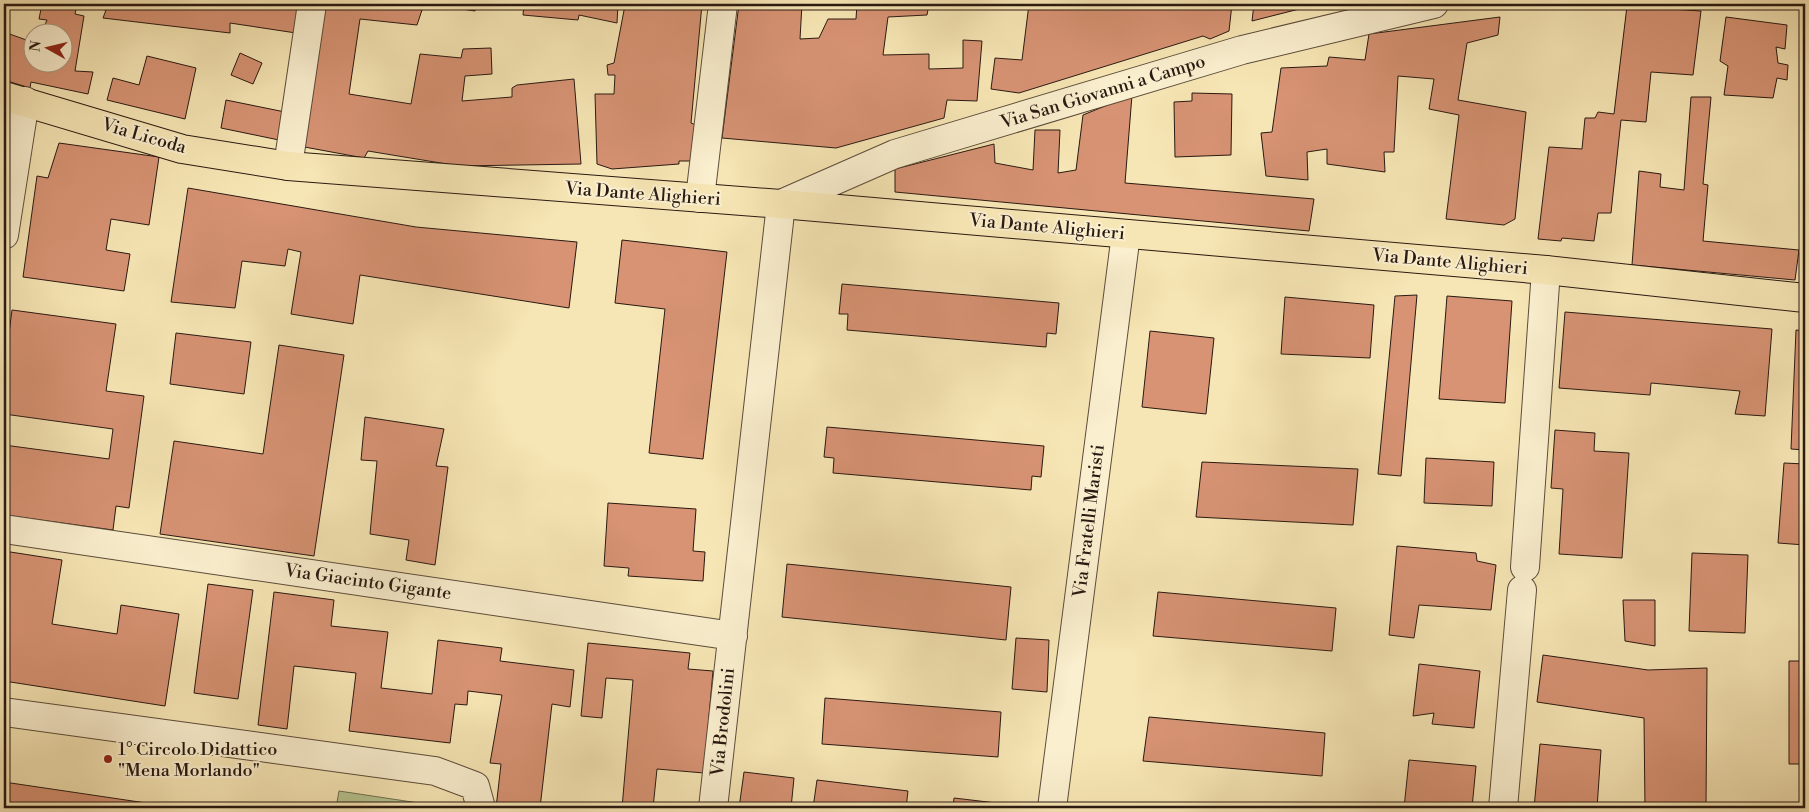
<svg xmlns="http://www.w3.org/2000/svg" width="1809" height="812" font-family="'Libre Bodoni',serif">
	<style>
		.green { fill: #b7c692; stroke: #707052 }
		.building { fill: #d79374; stroke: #291911 }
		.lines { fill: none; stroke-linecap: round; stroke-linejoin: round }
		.minor-casing { stroke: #5c4c3a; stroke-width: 30 }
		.major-casing { stroke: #291911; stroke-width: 30 }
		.minor { stroke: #faefcf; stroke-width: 28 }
		.major { stroke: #f7e6b5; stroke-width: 28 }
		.poi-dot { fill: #8f2418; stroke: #faefcf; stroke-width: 2 }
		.labels { text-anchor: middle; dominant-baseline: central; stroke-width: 4; stroke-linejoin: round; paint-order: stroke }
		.street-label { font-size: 18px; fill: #291911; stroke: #faefcf }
		.poi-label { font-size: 18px; fill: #291911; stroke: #faefcf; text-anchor: start }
	</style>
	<rect width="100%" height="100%" fill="#f7e6b5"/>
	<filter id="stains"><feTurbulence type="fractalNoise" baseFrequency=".004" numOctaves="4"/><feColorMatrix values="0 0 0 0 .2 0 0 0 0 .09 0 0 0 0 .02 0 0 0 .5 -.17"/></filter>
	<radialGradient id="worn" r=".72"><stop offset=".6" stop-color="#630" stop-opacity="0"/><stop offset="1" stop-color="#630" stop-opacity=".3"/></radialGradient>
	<path class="green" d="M339,791L432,805L431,808H336Z"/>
	<path class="building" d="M42,4H77L75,14L84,16L75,71L93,72L88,94L31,82L30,88L4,80V32L32,42V62H62V32H42L47,20L39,19Z
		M79,4H300L296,33L230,23V33L103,18L106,10Z
		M322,4H424L417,25L360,19L349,94L411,104L420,54L461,58L463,49L491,48L492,74L465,76L462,101L512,97V88L517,85L574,79L581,164L459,166L368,151L364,158L299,146Z
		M430,4H476L475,11Z
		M524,4H618L617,23L579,15L578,20L523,15Z
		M642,4H702L691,123L696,125L697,161H679V164L612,169L597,164L595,94H614L615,75H608L607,65L614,63L625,5L641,7Z
		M739,4H802L800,39L819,38L828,19H856L857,4H929L927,15L888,17L883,55L929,54V69L963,68V40L982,41L977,101L947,100L944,118L836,148L722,138Z
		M1029,4L1061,8L1091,4H1232L1229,31L1210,39L1203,36L1019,93L991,89L995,58L1022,60Z
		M1254,4H1319L1252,21Z
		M1627,6L1701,11L1693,75L1651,72L1646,122L1621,120L1611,213H1598L1594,241L1562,238L1561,241L1538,239L1549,147L1582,149L1585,118H1595L1598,112L1614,114Z
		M1500,17L1498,35L1467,43L1458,100L1526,112L1515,219L1504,225L1446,219L1459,115L1429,109L1434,79L1398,76L1394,152H1384L1385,172L1327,164V149L1307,152L1308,180L1266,176L1261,133L1272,132L1281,68L1327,66L1329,57L1365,60L1369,34Z
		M1726,17L1787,25L1785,49L1776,47L1778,63L1788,65L1787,80L1777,78L1773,98L1724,95L1728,66L1720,61Z
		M240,53L262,63L253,84L231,75Z
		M147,56L196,68L185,119L107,100L113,78L139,85Z
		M1192,93L1232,94L1231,155L1175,157L1174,102L1192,101Z
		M1132,95L1125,183L1314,199L1309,231L895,192V169L994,144L995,163L1033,170L1035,130H1060L1058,173L1076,170L1083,115Z
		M1691,97H1711L1703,184L1708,185L1703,241L1799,250L1795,280L1632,265L1639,171L1661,174L1660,187L1684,190Z
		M226,100L285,112L279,140L221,128Z
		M59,143L159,157L149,225L111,219L106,250L130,254L124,291L23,277L37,176L48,178Z
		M188,188L416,227L577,242L569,308L360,275L353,324L291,314L301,252L288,249L285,266L242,261L235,308L171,302Z
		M622,240L727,252L703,459L649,453L665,309L615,303Z
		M842,284L1059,303L1056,334L1047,333L1046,347L847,330L848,314H839Z
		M1417,295L1401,476L1378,474L1395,296Z
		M1447,296L1512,301L1505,403L1439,399Z
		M1285,297L1374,305L1370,358L1281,354Z
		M12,310L116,324L106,391L144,396L129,508L116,506L113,530L4,515V445L109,459L113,429L4,414V372Z
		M1565,312L1772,329L1765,416L1735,414L1740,391L1651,383L1650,395L1559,388Z
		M1796,330L1805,331V450L1791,449Z
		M1150,331L1214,338L1206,414L1142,407Z
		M176,333L251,342L244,394L170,384Z
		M279,345L344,355L314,556L160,534L174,441L263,454Z
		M365,417L444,429L436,466L448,467L435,565L406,560L409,540L370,534L377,461L361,460Z
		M827,427L1044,446L1041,477L1032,476L1031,490L833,473L834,458L824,457Z
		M1555,430L1595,433L1594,451L1629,453L1622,558L1559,554L1563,489L1551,488Z
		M1426,458L1494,462L1492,506L1424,503Z
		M1202,462L1358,469L1353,525L1196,517Z
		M1784,463L1805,464V545L1778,543Z
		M608,503L696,509L693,551L705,552L703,581L628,576L629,568L604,566Z
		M1397,546L1476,553L1477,561L1496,565L1491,610L1419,605L1414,638L1389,635Z
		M4,551L62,560L52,624L117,634L121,605L179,614L165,706L4,681Z
		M1692,553L1748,555L1745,633L1689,631Z
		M787,564L1011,587L1006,640L782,617Z
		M208,584L253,590L238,699L194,693Z
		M274,592L334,600L331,626L388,632L381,688L432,694L438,640L502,648L500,661L574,670L570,707L552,704L540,808H496L501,764L490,763L502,695L468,691L467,705L455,704L450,743L349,731L356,673L294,666L287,729L258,725Z
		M1158,592L1336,608L1332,651L1153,636Z
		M1623,600H1655V646L1625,641Z
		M1016,638L1049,640L1047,692L1012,689Z
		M588,643L690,653L688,669L713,671L704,773L657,769L653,808H622L633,680L606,678L602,718L581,716Z
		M1543,655L1648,670L1707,668L1706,808H1645L1644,718L1537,702Z
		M1789,661H1805V764H1789Z
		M1419,664L1480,671L1474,728L1432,724L1434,713L1413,716Z
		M825,698L1001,712L998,757L822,744Z
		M1149,717L1325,733L1322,776L1143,761Z
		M1540,744L1601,750L1597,808H1534Z
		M1409,760L1476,766L1472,808H1404Z
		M744,772L794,778L791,808H739Z
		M817,780L908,791L906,808H813Z
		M4,782L180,808H4Z
		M954,798L1030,807V808H953Z"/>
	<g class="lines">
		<g class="minor-casing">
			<path id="minor" d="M288,166L312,4
				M700,198L723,4
				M4,235L25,101
				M4,529L733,636
				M1525,567L1546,270
				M4,712L435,771L475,786L481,808
				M713,808L781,204L895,154L1242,50L1434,4
				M1052,808L1126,234
				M1503,808L1522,590"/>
		</g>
		<g class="major-casing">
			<path id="major" d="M4,96L182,149L288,166L781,204L1546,270L1805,298"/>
		</g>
		<use href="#minor" class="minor"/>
		<use href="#major" class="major"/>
	</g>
	<circle class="poi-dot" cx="108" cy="759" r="5"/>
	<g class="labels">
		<g class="street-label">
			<text transform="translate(1103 92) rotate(-17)">Via San Giovanni a Campo</text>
			<text transform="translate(144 136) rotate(16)">Via Licoda</text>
			<text transform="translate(643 194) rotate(4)">Via Dante Alighieri</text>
			<text transform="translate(1047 227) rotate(5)">Via Dante Alighieri</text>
			<text transform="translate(1450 262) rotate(5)">Via Dante Alighieri</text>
			<text transform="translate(1089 521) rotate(-83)">Via Fratelli Maristi</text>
			<text transform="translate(368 582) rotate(8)">Via Giacinto Gigante</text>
			<text transform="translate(723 722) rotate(-84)">Via Brodolini</text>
		</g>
		<g class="poi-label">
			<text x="118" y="749">1° Circolo Didattico<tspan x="118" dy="21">"Mena Morlando"</tspan></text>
		</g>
	</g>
	<rect width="1809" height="812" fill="none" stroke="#f7e6b5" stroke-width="20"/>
	<rect x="5" y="5" width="1799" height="802" fill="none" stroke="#291911" stroke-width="2.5"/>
	<rect x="10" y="10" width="1789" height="792" fill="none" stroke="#291911"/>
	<g transform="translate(48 48) rotate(278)"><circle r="24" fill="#faefcf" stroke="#a69983"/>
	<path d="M0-4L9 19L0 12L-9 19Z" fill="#8f2418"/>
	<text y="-8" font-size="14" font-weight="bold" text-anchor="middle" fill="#291911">N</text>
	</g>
	<rect width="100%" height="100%" filter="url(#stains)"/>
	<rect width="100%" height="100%" fill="url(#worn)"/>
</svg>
